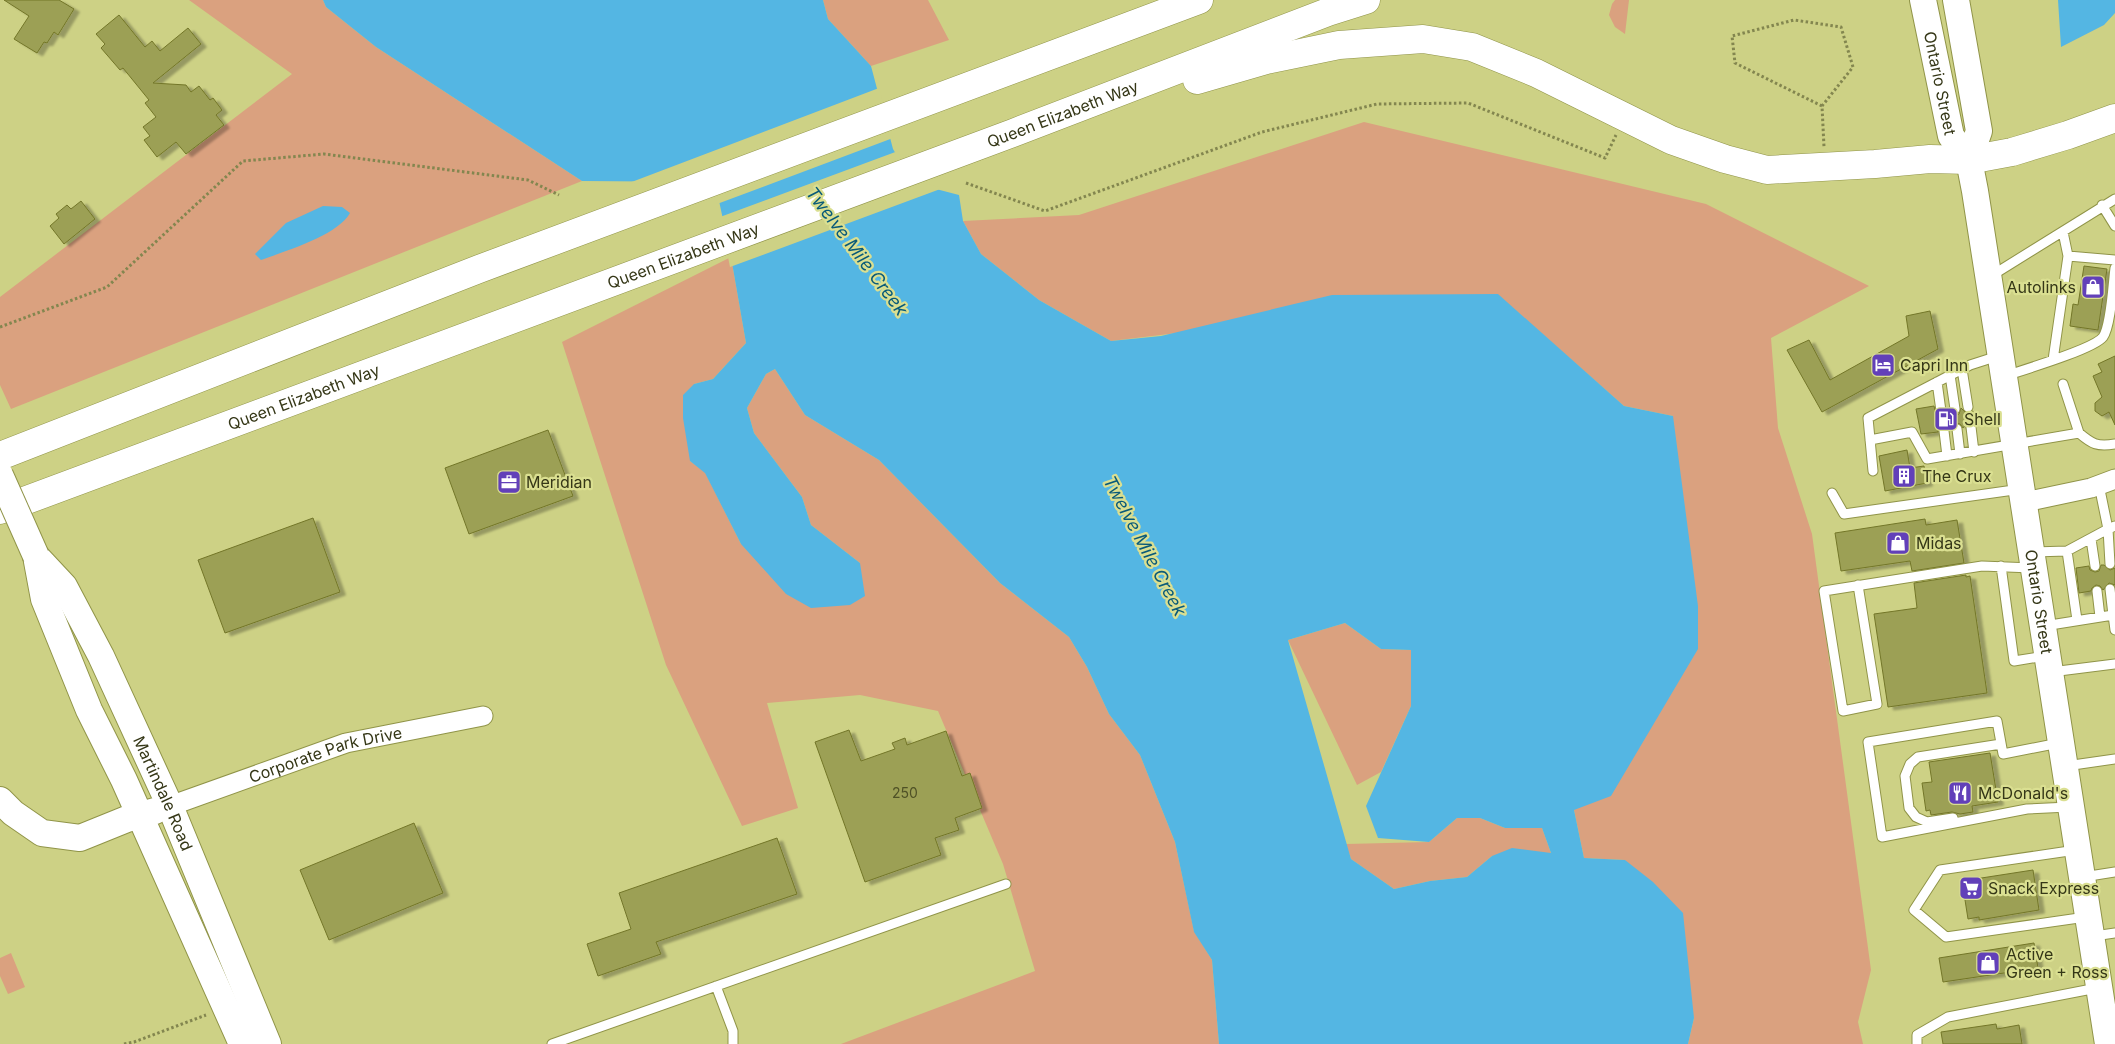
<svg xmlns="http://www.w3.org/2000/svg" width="2115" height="1044" font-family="Inter,sans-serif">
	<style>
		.green { fill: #daa17f }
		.water { fill: #54b6e3; fill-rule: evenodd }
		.pier { fill: #cdd185 }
		.building { fill: #9ca054; stroke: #737629; filter: url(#shadow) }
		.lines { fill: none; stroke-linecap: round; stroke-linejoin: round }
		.service-casing { stroke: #909448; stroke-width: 11 }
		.minor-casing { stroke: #909448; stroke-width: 21 }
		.secondary-casing { stroke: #909448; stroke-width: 28 }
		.motorway-casing { stroke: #909448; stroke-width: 29 }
		.path { stroke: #83864f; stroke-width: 3; stroke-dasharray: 2.5 2.5; stroke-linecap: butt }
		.service { stroke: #fff; stroke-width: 9 }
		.minor { stroke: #fff; stroke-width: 19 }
		.secondary { stroke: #fff; stroke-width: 26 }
		.motorway { stroke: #fff; stroke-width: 28 }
		.secondary-bridge-casing { stroke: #909448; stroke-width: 28; stroke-linecap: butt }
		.secondary-bridge { stroke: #fff; stroke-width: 26 }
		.labels { text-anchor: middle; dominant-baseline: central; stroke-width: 4.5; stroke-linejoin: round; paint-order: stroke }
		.number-label { font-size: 14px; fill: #4f5126 }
		.street-label { font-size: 16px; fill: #353717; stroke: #dadf91 }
		.poi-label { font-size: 16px; fill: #353717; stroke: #dadf91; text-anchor: start }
		.water-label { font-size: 18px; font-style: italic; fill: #095a79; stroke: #dadf91 }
	</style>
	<defs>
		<filter id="shadow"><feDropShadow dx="5.5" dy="3" stdDeviation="1" flood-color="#0004"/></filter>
	</defs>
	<rect width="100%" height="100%" fill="#cdd185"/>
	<path class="green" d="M189,0H323L326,7L376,47L582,181L11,409L0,385V297L292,74Z
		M823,0H928L949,40L871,66L828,19Z
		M1615,0H1629L1625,34L1615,27L1609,15L1612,4Z
		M1364,122L1706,204L1869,286L1771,338L1778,428L1812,534L1871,970L1858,1022L1863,1044H1688L1694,1018L1625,860L1584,858L1574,810L1673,416L1624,406L1497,294L1111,341L1039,300L981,254L963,221L1079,215Z
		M731,257L746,343L713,379L694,384L690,461L705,472L741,544L860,563L811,525L802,497L754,433L747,408L766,374L775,369L805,415L879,460L1000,583L1069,637L1087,667L1109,714L1140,755L1175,842L1194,931L1212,960L1219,1044H841L1035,971L1003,864L938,711L860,695L767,703L798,808L742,826L666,665L562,342Z
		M1345,623L1381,649L1411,650V706L1381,772L1357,785L1288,640Z
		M1457,818H1480L1505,828H1542L1551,853L1492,856L1467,877L1430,881L1394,889L1351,859L1346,844L1429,842Z
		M11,953L25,987L8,994L0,976V958Z"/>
	<path class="water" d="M323,0H823L828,19L871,66L893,149L913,183L959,195L963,221L981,254L1039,300L1111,341L1161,336L1332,295L1498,294L1624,406L1673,416L1698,606V649L1611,796L1574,810L1584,858L1625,860L1653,882L1683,913L1694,1018L1688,1044H1219L1212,960L1194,932L1175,842L1140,755L1109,714L1087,667L1069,637L1000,583L879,460L805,415L775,369L766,374L747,408L754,433L802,497L811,525L860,563L865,596L850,605L811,608L786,594L741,544L705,473L690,461L683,418V395L694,384L713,379L746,343L731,257L715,182L582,181L376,47L326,7ZM1345,623L1381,649L1411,650V706L1366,806L1378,838L1429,842L1457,818H1480L1505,828H1542L1551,853L1512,848L1492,856L1467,877L1430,881L1394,889L1351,859L1288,640Z
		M2058,0H2115V13L2104,25L2061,47Z
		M323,206L342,207L350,213C337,236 285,251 261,260L255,254L286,223Z"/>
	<path class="pier" d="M879,88L893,138L717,204L713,184L629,183Z
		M898,151L915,181L943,188L730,267L720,217Z"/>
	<path class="building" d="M4,0H59L74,9L58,35L54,32L47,43L44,42L37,53L14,39L29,16Z
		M119,15L145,47L152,41L160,51L188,28L201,44L153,83L186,85L191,92L199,86L210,100L213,98L222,110L216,115L224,125L186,154L176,142L157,157L144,140L150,136L143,127L156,117L145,103L149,100L123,68L120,70L101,48L105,44L96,34Z
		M81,201L95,219L64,244L50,226L59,218L56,214L67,205L71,209Z
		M2084,266L2107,269L2098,330L2070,326L2073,304L2078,305Z
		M1930,311L1938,349L1822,412L1787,350L1809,340L1830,380L1909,336L1906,316Z
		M2115,356V425L2109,412L2102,416L2095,411V403L2102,397L2093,376L2102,372L2098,364Z
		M1934,406L1936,414L1941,417L1945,416L1947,410L1955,415L1959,414L1961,408L1966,413L1973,411L1974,422H1968L1963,428L1960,424L1956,423L1950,430L1947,426L1943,425L1938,428V432L1921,434L1916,409Z
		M548,430L573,496L469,534L445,468Z
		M1907,450L1910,468L1924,466L1927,483L1885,491L1879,456Z
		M313,518L340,592L225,633L198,560Z
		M1925,519L1926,525L1957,520L1964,563L1912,571L1910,561L1841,571L1835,533Z
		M2101,565H2104L2110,570L2115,568V585L2109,583L2103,590L2100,586L2096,585L2092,588L2091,591L2079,593L2076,568L2089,566L2090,570L2095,572L2099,571Z
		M1966,575V577L1970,576L1987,693L1888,707L1874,614L1917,608L1914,583Z
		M849,730L861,761L895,749L892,743L905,738L907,745L946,731L962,776L970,773L982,808L955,818L959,830L935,838L941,855L865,882L815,742Z
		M1990,753L1998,802L1972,806L1973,812L1960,814L1952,812L1931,815L1930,810L1926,811L1922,783L1932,782L1929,762Z
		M414,823L443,893L329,940L300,870Z
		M777,838L797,894L656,942L661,954L598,976L587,944L631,929L619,893Z
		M2033,870L2039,910L1979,920V917L1968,919L1962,881Z
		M2034,943L2038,968L1943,982L1939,958Z
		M1996,1024L1997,1029L2019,1025L2022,1044H1943L1941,1032Z"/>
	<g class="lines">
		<g class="service-casing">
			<path id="service" d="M2102,205L2115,226
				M2063,232L2068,256L2115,260
				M1991,276L2115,199
				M2053,360L2068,256
				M1962,369L1968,407
				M1950,375L1955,409
				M2005,376C2023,370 2094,349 2103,337C2111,326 2113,283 2115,268
				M1937,382L1941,411
				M2063,384L2079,433
				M1971,427L1974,452
				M1957,429L1960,454
				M1944,431L1947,456
				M1870,440L1912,432L1927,459L2079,433C2092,444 2097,447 2115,444
				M1873,471L1868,418L1970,365L1998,356
				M2099,485L2108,529L2115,526
				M1832,493L1844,514L2021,489
				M2091,539L2095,566
				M2033,552L2067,551
				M2001,566L2014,661L2045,656
				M1858,585L1877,704L1843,711L1824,591L1982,566L2032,568
				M2110,589L2113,615
				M2097,591L2100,617
				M2077,620L2067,551L2108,529L2110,564
				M2044,626L2113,615L2115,630
				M2051,672L2115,664
				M2059,743L2003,754L1997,721L1868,742L1882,837L2027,809L2069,807
				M2066,766L2115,759
				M1953,818L1927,822L1916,817L1909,808L1905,776L1910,764L1918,757L2001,744
				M2076,850L1940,870L1914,910L1946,937L2086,917
				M2083,877L2115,872
				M2094,936L2115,933
				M716,986L733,1031V1044
				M552,1044L1006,884
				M1917,1044V1035L1948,1017L2097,988"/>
		</g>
		<g class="minor-casing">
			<g id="minor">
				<path d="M2025,502L2091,488L2115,479"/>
				<path id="s1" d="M170,806L346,743L483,716"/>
			</g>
		</g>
		<g class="secondary-casing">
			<g id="secondary">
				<path id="s2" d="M1923,0L1951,136L1969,160L1975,191L2108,1044"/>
				<path d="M1956,0L1979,131L1969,160"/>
				<path id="s3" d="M36,556L64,586L101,656L170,806L268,1044"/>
				<path d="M36,556L44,599L89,710L124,780L242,1044"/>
				<path d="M0,800L13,813L42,833L80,838L127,819L155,811"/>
			</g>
		</g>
		<g class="motorway-casing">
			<g id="motorway">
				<path d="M1197,80L1266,60L1339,45L1423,39L1472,47L1536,73L1671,140L1725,159L1767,170L1875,164L1930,159L1969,160L2012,152L2068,135L2115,118"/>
				<path d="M0,456L479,269L1199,0"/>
				<path id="s4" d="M0,510L1013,133L1328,12L1366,0"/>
			</g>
		</g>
		<path class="path" d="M1822,106L1735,63L1732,36L1794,20L1841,27L1853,67L1822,106L1824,147
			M966,183L1045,211L1262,132L1377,104L1468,103L1605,158L1616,135
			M0,327L107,287L243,161L324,154L528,180L559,195
			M124,1044L134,1042L206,1015"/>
		<use href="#service" class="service"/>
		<use href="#minor" class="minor"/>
		<use href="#secondary" class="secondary"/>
		<use href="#motorway" class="motorway"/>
		<g class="secondary-bridge-casing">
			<path id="secondary-bridge" d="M0,475L36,556"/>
		</g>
		<use href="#secondary-bridge" class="secondary-bridge"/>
	</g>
	<defs>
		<g id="shop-square" transform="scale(1.25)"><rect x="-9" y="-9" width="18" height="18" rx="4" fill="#6240b9" stroke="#dadf91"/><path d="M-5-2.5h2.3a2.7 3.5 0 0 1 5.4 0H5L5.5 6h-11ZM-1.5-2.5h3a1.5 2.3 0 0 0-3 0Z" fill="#fff"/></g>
		<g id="hotel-square" transform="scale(1.25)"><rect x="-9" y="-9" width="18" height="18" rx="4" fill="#6240b9" stroke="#dadf91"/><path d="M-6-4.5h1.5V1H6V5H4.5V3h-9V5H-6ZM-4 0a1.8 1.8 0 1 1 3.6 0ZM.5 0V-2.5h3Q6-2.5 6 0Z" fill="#fff"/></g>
		<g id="fuel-square" transform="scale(1.25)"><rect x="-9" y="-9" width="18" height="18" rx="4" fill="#6240b9" stroke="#dadf91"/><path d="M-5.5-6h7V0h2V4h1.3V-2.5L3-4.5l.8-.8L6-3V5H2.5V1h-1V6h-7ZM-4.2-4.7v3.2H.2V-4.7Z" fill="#fff"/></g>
		<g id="building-square" transform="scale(1.25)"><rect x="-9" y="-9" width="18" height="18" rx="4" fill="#6240b9" stroke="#dadf91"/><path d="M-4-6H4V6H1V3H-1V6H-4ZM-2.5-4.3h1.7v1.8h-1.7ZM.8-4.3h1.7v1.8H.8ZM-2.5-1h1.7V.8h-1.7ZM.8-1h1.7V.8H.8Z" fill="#fff"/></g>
		<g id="office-square" transform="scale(1.25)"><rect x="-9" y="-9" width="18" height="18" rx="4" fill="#6240b9" stroke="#dadf91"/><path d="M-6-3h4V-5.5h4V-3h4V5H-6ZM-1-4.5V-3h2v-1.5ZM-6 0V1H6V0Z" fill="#fff"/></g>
		<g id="restaurant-square" transform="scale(1.25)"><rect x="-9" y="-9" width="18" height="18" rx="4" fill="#6240b9" stroke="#dadf91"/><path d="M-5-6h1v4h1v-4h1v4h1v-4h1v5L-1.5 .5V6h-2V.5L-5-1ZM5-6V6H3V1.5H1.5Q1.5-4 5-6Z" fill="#fff"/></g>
		<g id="supermarket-square" transform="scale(1.25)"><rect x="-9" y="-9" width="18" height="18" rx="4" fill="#6240b9" stroke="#dadf91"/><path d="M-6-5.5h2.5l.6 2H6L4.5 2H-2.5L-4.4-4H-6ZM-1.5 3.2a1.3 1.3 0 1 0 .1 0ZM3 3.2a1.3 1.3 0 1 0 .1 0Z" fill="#fff"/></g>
	</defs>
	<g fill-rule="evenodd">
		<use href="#shop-square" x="2093" y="287"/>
		<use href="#hotel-square" x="1883" y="365"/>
		<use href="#fuel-square" x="1946" y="419"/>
		<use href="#building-square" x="1904" y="476"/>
		<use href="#office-square" x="509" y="482"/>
		<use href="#shop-square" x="1898" y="543"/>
		<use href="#restaurant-square" x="1960" y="793"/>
		<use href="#supermarket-square" x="1971" y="888"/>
		<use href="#shop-square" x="1988" y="963"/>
	</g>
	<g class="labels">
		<g class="number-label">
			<text x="905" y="792">250</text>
		</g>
		<g class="street-label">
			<text stroke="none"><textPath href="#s2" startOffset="85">Ontario Street</textPath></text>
			<text stroke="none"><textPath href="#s4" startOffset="1134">Queen Elizabeth Way</textPath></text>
			<text stroke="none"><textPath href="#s4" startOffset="729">Queen Elizabeth Way</textPath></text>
			<text stroke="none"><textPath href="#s4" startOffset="324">Queen Elizabeth Way</textPath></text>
			<text stroke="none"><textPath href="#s2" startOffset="616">Ontario Street</textPath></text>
			<text stroke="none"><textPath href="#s1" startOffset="164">Corporate Park Drive</textPath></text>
			<text stroke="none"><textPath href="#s3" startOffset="271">Martindale Road</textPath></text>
		</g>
		<g class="poi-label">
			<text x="2076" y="287" text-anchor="end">Autolinks</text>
			<text x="1900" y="365">Capri Inn</text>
			<text x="1964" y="419">Shell</text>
			<text x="1922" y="476">The Crux</text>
			<text x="526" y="482">Meridian</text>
			<text x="1916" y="543">Midas</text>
			<text x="1978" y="793">McDonald's</text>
			<text x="1988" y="888">Snack Express</text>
			<text x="2006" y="954">Active<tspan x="2006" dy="18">Green + Ross</tspan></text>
		</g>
		<g class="water-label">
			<text transform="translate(857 251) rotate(53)">Twelve Mile Creek</text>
			<text transform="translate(1145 546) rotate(62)">Twelve Mile Creek</text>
		</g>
	</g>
</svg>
